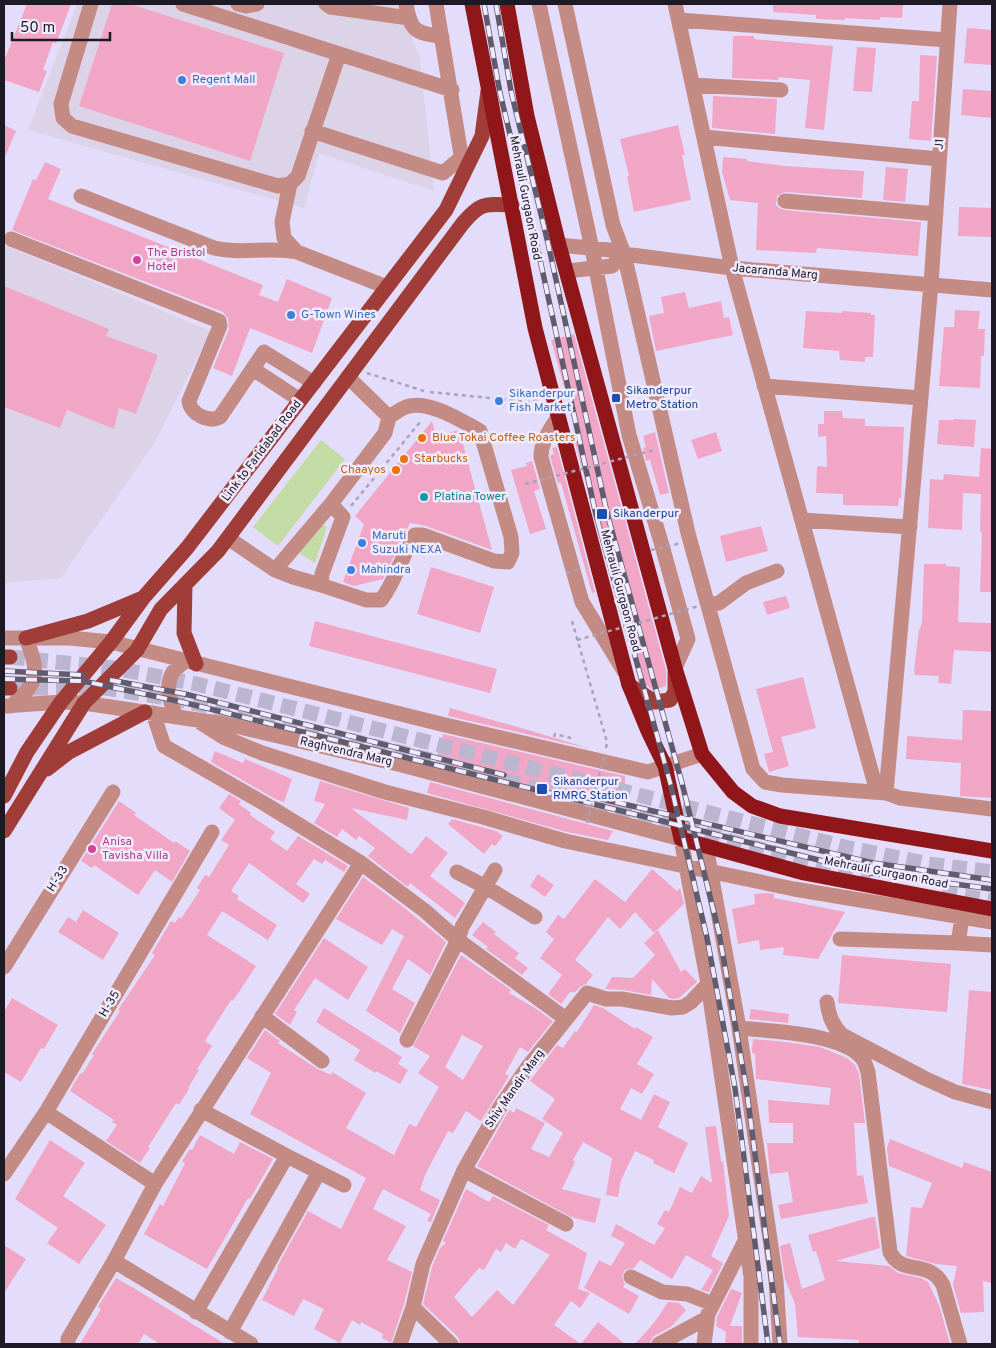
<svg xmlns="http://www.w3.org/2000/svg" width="996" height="1348" font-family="Overpass,sans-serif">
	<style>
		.commercial { fill: #dcd3e8 }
		.green { fill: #c3dca5 }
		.building { fill: #f2a6c6; fill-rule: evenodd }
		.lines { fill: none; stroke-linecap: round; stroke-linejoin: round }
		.major-tunnel { stroke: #bcb5d0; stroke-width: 15; stroke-dasharray: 15 8; stroke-linecap: butt }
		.path { stroke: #a8a2bb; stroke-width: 2.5; stroke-dasharray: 4 4; stroke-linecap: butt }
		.minor { stroke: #c48b85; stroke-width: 15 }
		.major { stroke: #a13d38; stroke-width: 15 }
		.highway { stroke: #91161a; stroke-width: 15 }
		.rail-casing { stroke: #605b6d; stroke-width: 5.5 }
		.rail { stroke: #f0ebfe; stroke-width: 4; stroke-dasharray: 11; stroke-linecap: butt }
		.path-bridge { stroke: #a8a2bb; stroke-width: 2.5; stroke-dasharray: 4 4; stroke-linecap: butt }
		.shop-dot { fill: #3f7fe0; stroke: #f0ebfe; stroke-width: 2 }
		.hotel-dot { fill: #d1479c; stroke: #f0ebfe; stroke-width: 2 }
		.transit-dot { fill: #1a4fb4; stroke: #f0ebfe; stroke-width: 2 }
		.food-dot { fill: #e8710a; stroke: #f0ebfe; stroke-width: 2 }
		.culture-dot { fill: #0f9aa8; stroke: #f0ebfe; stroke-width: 2 }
		.labels { text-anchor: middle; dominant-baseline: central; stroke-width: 5; stroke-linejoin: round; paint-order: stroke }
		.shop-label { font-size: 12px; fill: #366cbe; stroke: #f0ebfe; text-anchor: start }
		.street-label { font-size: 12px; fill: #1d1a25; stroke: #f0ebfe }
		.hotel-label { font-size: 12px; fill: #b23c85; stroke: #f0ebfe; text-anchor: start }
		.transit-label { font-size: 12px; fill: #164399; stroke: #f0ebfe; text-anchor: start }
		.food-label { font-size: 12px; fill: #c56008; stroke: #f0ebfe; text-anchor: start }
		.culture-label { font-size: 12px; fill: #0d838f; stroke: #f0ebfe; text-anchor: start }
	</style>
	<rect width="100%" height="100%" fill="#e4dcfb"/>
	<path class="commercial" d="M77,4H237L285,18L241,4H400L420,59L434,191L319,153L304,208L28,130Z
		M4,245L211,331L155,442L61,578L4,583Z"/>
	<path class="green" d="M321,440L345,459L278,546L253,527Z
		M322,524L327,527L315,563L297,552Z"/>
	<path class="building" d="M27,4H71L56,44L53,42L43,70L47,71L39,92L4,80V61Z
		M112,4H130L284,53L250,161L79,106Z
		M773,4H903L902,18L880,17V20L845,18V20L816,19V15L773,12Z
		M967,28L992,30V65L964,63Z
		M733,36H754V39L833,46L824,130L805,128L810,80L779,77L778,80L732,78Z
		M857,47L876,48L872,92L853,91Z
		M920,55L937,56L931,141L909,139L912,101H919Z
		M963,89L992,91V118L961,115Z
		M713,96L777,99L775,134L712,128Z
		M4,125L16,131L4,159Z
		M678,125L685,155H682L691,200L634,212L627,176H629L620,139Z
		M723,157L747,159V161L784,166L864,171L862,198L785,192L777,196L776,205L779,208L784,210L921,222L918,256L817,248L816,253L756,250L758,203L730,200L722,172Z
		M45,162L61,169L48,199L263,285L259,295L278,302L287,279L332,298L312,353L250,328L232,376L213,368L229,329L228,319L223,312L12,230L33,179L36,180Z
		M886,167L908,169L905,202L883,200Z
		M959,207L992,208V237L958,236Z
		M4,286L109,329L106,336L158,355L136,414L119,408L114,429L67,410L60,428L4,407Z
		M685,292L689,308L721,301L724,318L729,317L733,335L656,351L649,316L664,313L661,297Z
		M955,310L980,311L978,329H985L984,356H981L980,388L939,386L944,327H954Z
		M806,311L842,313V311L871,313V315H875L873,357H865V362L840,360L839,351L803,348Z
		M574,334L666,670V686L653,690L645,684L617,585L613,586L575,442L579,440L551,340Z
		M824,411H842L843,418L865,419V426L904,427L901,498H899L898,506L843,505V494L816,493L817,466L827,467L826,436L818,437V424H824Z
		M954,419L976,420L974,447L937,444L939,420H954Z
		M432,421L436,436L459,430L492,550L426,526L410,523L383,579L354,586L343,582L364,524L355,516Z
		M655,432L669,493L660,495L650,460L646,461L643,448L646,447L643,436Z
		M716,432L722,451L698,459L691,440Z
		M557,447L595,592L592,593L561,483H558L550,456L554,454L552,448Z
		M981,448L992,449V592H980L982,534L980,531L981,494L963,493L962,530L928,528L930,479L943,480L944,474L979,477Z
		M532,461L540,489L534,491L546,529L530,534L511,470L527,466L526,463Z
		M761,526L768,551L726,562L720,536Z
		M924,564H946V566L960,567L958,622L992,623V652L954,650L951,684L938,683L939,676L915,675L914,671L919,629H920L922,622Z
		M431,567L494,587L480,633L417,614Z
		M786,596L790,608L767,615L763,602Z
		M315,621L497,669L490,693L309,646Z
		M803,677L816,728L781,737L789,766L769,772L764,754L773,752L756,689Z
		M450,708L528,730L591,749L448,716Z
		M963,710L992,711V798L960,796L961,763L906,759L907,736L962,740Z
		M443,734L625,776V807L621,813L435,764Z
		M215,751L243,763L245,759L292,779L284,802L275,799L211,762Z
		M320,781L409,808L407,820L351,808L411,854H412L426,836L448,853L430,876L465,903L455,918L410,883L408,887L368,856L375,848L359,836L356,840L342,829L337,837L314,823L325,804L314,801Z
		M430,782L613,831L608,840L567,832L427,793Z
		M229,794L241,801L239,804L251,813L250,815L275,832L270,839L287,851L298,836L348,866L344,872L325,860L322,864L314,859L296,884L310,894L303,903L249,863L231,891L239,896L237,899L277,925L268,940L222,911L207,935L256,966L233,1001L231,1000L205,1041L212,1046L197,1069L199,1070L188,1088L189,1089L179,1105L176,1103L148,1147L150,1148L140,1163L106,1141L117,1125L112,1122L114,1120L70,1091L80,1073L82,1074L94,1055L92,1054L120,1011L118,1010L155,955L152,953L171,921L175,923L179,917L181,919L200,890L197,888L205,875L209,877L229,845L221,840L235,820L219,808Z
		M119,801L136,813L134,815L174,843L175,841L190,851L172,882L155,870L138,895L94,865L92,868L81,861Z
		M452,819L496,831L503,836L495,846L492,844L484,854L448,824Z
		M652,869L677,891L680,888L684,904L654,933L635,912L620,929L608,917L575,960L593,975L586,984L580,987L575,992H570L561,1004L548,994L562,975L540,958L554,939L546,932L558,915L564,919L595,879L625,902Z
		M538,874L554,885L545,897L530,886Z
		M363,877L402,906L446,942L430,975L408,959L392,989L415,1003L400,1033L366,1011L404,936L392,929L382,945L336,919Z
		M766,893L774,894V898L845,912L818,959L783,955L784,947L760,950L759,940L738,944L732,909L755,904L754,894Z
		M83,910L119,933L103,960L58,932L68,917L76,922Z
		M483,922L496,932L494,934L519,953L515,958L528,968L522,975L486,949L488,947L472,935Z
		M658,930L681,972L685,969L697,982L679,998L672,999L669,998L652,979L651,995L624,990L605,989L612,977L633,978L655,955L644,943Z
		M324,938L368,967L348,1000L315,978L294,1010L297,1012L290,1025L275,1014Z
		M461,955L511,990L509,993L535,1008L553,1021L528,1052L520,1047L505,1074L509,1076L481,1121L466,1111L453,1133L448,1131L425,1175L420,1190L440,1200L431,1222L427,1221L431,1214L383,1189L373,1209L406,1226L387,1260L412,1272L404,1304L391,1343L382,1338L383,1334L361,1322L360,1325L352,1320L340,1343L314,1329L324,1309L303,1299L294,1316L262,1300L278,1268L277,1267L308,1211L341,1229L366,1178L250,1114L271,1073L247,1058L265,1030L280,1041L278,1043L316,1068L331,1075L332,1072L366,1093L346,1128L394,1155L409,1124L416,1127L439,1087L418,1073L430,1056L413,1046ZM462,1035L483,1046L463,1080L445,1067Z
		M842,955L951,964L947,1012L838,1003Z
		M969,990L992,992V1090L962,1084Z
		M12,998L58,1025L44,1049L41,1048L21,1082L4,1072V1012Z
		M594,1005L603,1008L635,1029L636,1027L653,1037L637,1064L654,1074L642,1094L631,1088L620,1109L641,1120L654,1094L670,1102L658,1127L688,1143L674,1173L653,1163L654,1160L635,1151L621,1180L618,1197L606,1195L612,1158L583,1142L573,1160L575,1162L562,1189L601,1199L595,1223L571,1217L477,1166L508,1112L510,1110L514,1113L516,1108L545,1123L531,1149L549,1157L563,1133L542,1119L555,1099L530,1081L557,1045L563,1048L575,1031L577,1032Z
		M324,1008L402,1057L398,1064L408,1070L400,1084L376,1071L375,1073L354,1060L360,1050L316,1022Z
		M751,1009L789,1014L788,1023L749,1019Z
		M753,1039L785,1042L820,1047L847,1058L855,1065L859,1074L865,1123H854L857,1176L863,1175L868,1203L781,1219L778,1205L793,1202L788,1172L770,1174L767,1143H793V1123H769L768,1100L829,1105L831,1088L756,1079L755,1054L752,1053V1049Z
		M716,1126L721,1161L723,1162L729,1216L711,1256L723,1263L709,1292L701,1290L713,1270L686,1255L672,1279L640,1260L634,1268L625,1270L622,1277L625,1284L623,1287L639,1296L629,1314L584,1288L599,1260L611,1266L625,1243L611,1236L616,1224L654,1245L665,1228L657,1224L665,1210L669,1212L680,1187L692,1193L701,1176L712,1183L705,1127Z
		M200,1135L234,1154L240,1142L273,1159L250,1199L248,1198L207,1269L144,1234L160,1204L163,1206L178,1177L185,1163L182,1161L190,1149L192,1150Z
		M890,1139L962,1168L964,1162L992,1172V1283L983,1281L984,1312L961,1313L953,1285L957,1266L936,1264L906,1256L911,1207L922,1208L932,1183L889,1166L887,1148Z
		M50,1140L85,1163L63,1196L106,1225L79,1264L47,1243L58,1228L15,1199Z
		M466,1189L489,1202L493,1196L549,1225L546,1230L587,1253L578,1289L590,1293L580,1308L571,1301L554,1325L581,1344L598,1322L625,1344H460L458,1337L423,1304L432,1267L440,1248L446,1243L443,1241ZM521,1239L550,1255L513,1305L497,1290L472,1317L454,1297L479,1268L484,1270L496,1249L501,1252L506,1243L515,1249Z
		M872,1217H875L880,1248L836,1261L889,1266L898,1273L921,1278L928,1282L939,1305L950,1344H858L859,1340L798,1337L795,1304L785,1279L780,1246L790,1243L802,1289L825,1280L816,1251L813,1252L808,1235Z
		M4,1245L26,1259L4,1293Z
		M116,1278L132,1287L225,1344H160L144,1334L138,1344H80L101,1309L98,1307Z
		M731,1289L742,1293L730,1326H742V1344H725L726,1332L716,1326L717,1317Z
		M668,1302L679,1303L686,1310L671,1327L654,1336L651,1340L650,1344H635L654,1323Z"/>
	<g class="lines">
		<path class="major-tunnel" d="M10,657L114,668L197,684L845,847L929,864L992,872
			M10,688H105L185,701L416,756L870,879
			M942,892L992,901"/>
		<path class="path" d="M367,373L424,391
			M430,392L529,402L541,400
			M351,506L421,421
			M572,621L607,742L606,749
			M554,737L555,734L571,738"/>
		<path class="minor" d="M91,4L61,104L63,118L72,126L278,186L290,184L298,176L339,54
			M183,4L452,90
			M238,4L246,6L257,4
			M326,4L331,7L409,18
			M406,4C411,32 415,32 442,37
			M436,4L464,173
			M539,4L592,249L629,435L661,542L688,639L675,668
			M565,4L613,225L624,254L688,533L753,769L765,782L782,785L886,793
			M675,4L732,268L874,781L886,793
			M950,4L931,284L886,793L900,798L992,809
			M679,20L947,40
			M693,85L781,90
			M312,131L443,173L462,157
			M704,137L939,159
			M290,184L282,222L284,238L297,252
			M81,196L214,248C244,255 266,246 297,252L387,287
			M785,201L936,214
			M11,239L219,321L220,326L189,401C190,414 209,423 220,417L264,352L314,383
			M559,245L610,250L624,254L732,268L992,290
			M567,271L612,266L624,254
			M253,369L300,400
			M764,386L921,398
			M558,417C550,430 541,441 541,457L582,602L624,671
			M331,504L343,517L322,574L321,585L366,600H381C396,581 401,556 415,535H423L494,561L508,562L512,553L511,537L480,431C462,421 428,399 406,407C400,409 394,414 389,417
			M802,520L910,527
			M228,538L275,570L331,504L385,433L389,417L348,377
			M275,570L293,577L321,585
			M708,605L719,603L746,583L777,571
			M4,638H69L111,642L441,724L648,772L702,754
			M4,706L61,702L84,703L231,725L402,765L681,839L708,984L751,1277V1344
			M11,706C40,682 39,672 26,638
			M153,713L164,746L265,804L361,863L425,911L458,940L566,1019
			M176,717C171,704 164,686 173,672C176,668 182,664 185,661
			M201,723L223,737L262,753L385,792L483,817L565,841L794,889L992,922
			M706,846L739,1028L776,1280L780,1344
			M457,872L486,887L535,917
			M962,918L958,943L992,945
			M840,939L958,943
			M4,967L113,792
			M827,1002C829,1016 832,1025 842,1035L924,1078L955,1092L992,1102
			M262,1016L322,1061
			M739,1028C770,1031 842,1033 862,1058C865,1061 866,1067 868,1072L890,1252C902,1277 929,1258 943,1285L960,1344
			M407,1040L458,940L462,927L495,870
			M201,1110L287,1156L344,1185
			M46,1112L155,1184
			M464,1170L566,1224
			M4,1174L46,1112L212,832
			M114,1261L251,1344
			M631,1277L662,1292L687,1294L713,1304
			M413,1307L451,1344
			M196,1312L287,1156
			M230,1332L319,1172
			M68,1344V1339L114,1261L155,1184L361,863
			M400,1344L413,1307L423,1264L464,1170L500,1107L527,1068L587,993L606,999H622L672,1008L683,1007L691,1002L708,984
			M659,1344L707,1318
			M704,1344L708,1314L745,1241"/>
		<path class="major" d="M185,585L184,633L196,664
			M26,638L88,621L143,598
			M4,657H10
			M629,685L655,702L670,700L675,692V672
			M4,688H10
			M47,769L69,752L145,712
			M4,796L27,752L61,702L111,642L144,597L187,548L446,210L482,136L488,91
			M4,831L84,703L137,650L161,609L218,551L463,223C481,202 485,204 512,205"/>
		<path class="highway" d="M472,4L535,328L629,685L648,731L665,766L681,839L804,873L992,909
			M507,4L527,116L559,245L675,668L702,754L733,792L752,806L780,816L992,851"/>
		<g class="rail-casing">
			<path id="rail" d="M484,4L500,93L537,246L596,515L671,786L707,938L735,1088L768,1344
				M496,4L511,91L548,243L607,513L682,783L719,933L746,1086L780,1344
				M4,671L83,675
				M4,679L83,681L182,702L871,873L992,889
				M110,680L185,694L504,775
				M594,797L873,863L992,880"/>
		</g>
		<use href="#rail" class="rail"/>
		<path class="path-bridge" d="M525,484L654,450
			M651,550L682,543
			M566,573L581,569
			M577,640L699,606
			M587,823L605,753"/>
	</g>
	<g class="shop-dot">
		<circle cx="182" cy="80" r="5"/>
		<circle cx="291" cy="315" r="5"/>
		<circle cx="499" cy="401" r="5"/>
		<circle cx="362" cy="543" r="5"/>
		<circle cx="351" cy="570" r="5"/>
	</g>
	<g class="hotel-dot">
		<circle cx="137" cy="260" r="5"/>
		<circle cx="92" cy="849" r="5"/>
	</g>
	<g class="transit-dot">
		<rect x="611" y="393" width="10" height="10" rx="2.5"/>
		<rect x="596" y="508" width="12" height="12" rx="2.5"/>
		<rect x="536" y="783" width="12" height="12" rx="2.5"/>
	</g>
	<g class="food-dot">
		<circle cx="422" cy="438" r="5"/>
		<circle cx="404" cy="459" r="5"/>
		<circle cx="396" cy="470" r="5"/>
	</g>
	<circle class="culture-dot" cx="424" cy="497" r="5"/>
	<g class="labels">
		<g class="shop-label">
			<text x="192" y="80">Regent Mall</text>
			<text x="301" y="315">G-Town Wines</text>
			<text x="509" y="394">Sikanderpur<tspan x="509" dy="14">Fish Market</tspan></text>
			<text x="372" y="536">Maruti<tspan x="372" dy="14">Suzuki NEXA</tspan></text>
			<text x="361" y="570">Mahindra</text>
		</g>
		<g class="street-label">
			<text transform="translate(940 144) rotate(-86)">J1</text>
			<text transform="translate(525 198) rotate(79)">Mehrauli Gurgaon Road</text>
			<text transform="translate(775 272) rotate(5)">Jacaranda Marg</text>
			<text transform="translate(262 451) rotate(-53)">Link to Faridabad Road</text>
			<text transform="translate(620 591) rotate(75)">Mehrauli Gurgaon Road</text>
			<text transform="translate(346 752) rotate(13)">Raghvendra Marg</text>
			<text transform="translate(886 873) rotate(11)">Mehrauli Gurgaon Road</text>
			<text transform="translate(58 879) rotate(-58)">H-33</text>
			<text transform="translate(110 1004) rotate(-59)">H-35</text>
			<text transform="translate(515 1089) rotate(-55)">Shiv Mandir Marg</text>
		</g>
		<g class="hotel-label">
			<text x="147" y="253">The Bristol<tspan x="147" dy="14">Hotel</tspan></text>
			<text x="102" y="842">Anisa<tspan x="102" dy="14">Tavisha Villa</tspan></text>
		</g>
		<g class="transit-label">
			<text x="626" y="391">Sikanderpur<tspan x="626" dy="14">Metro Station</tspan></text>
			<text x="613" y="514">Sikanderpur</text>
			<text x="553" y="782">Sikanderpur<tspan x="553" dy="14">RMRG Station</tspan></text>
		</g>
		<g class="food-label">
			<text x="432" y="438">Blue Tokai Coffee Roasters</text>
			<text x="414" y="459">Starbucks</text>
			<text x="386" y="470" text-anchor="end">Chaayos</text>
		</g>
		<g class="culture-label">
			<text x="434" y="497">Platina Tower</text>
		</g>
	</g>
	<rect width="996" height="1348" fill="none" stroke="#1d1a25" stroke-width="10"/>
	<path d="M12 32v8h98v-8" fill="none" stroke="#1d1a25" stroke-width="2.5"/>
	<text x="20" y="32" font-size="15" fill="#1d1a25" stroke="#f0ebfe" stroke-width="4" paint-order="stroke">50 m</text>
</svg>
